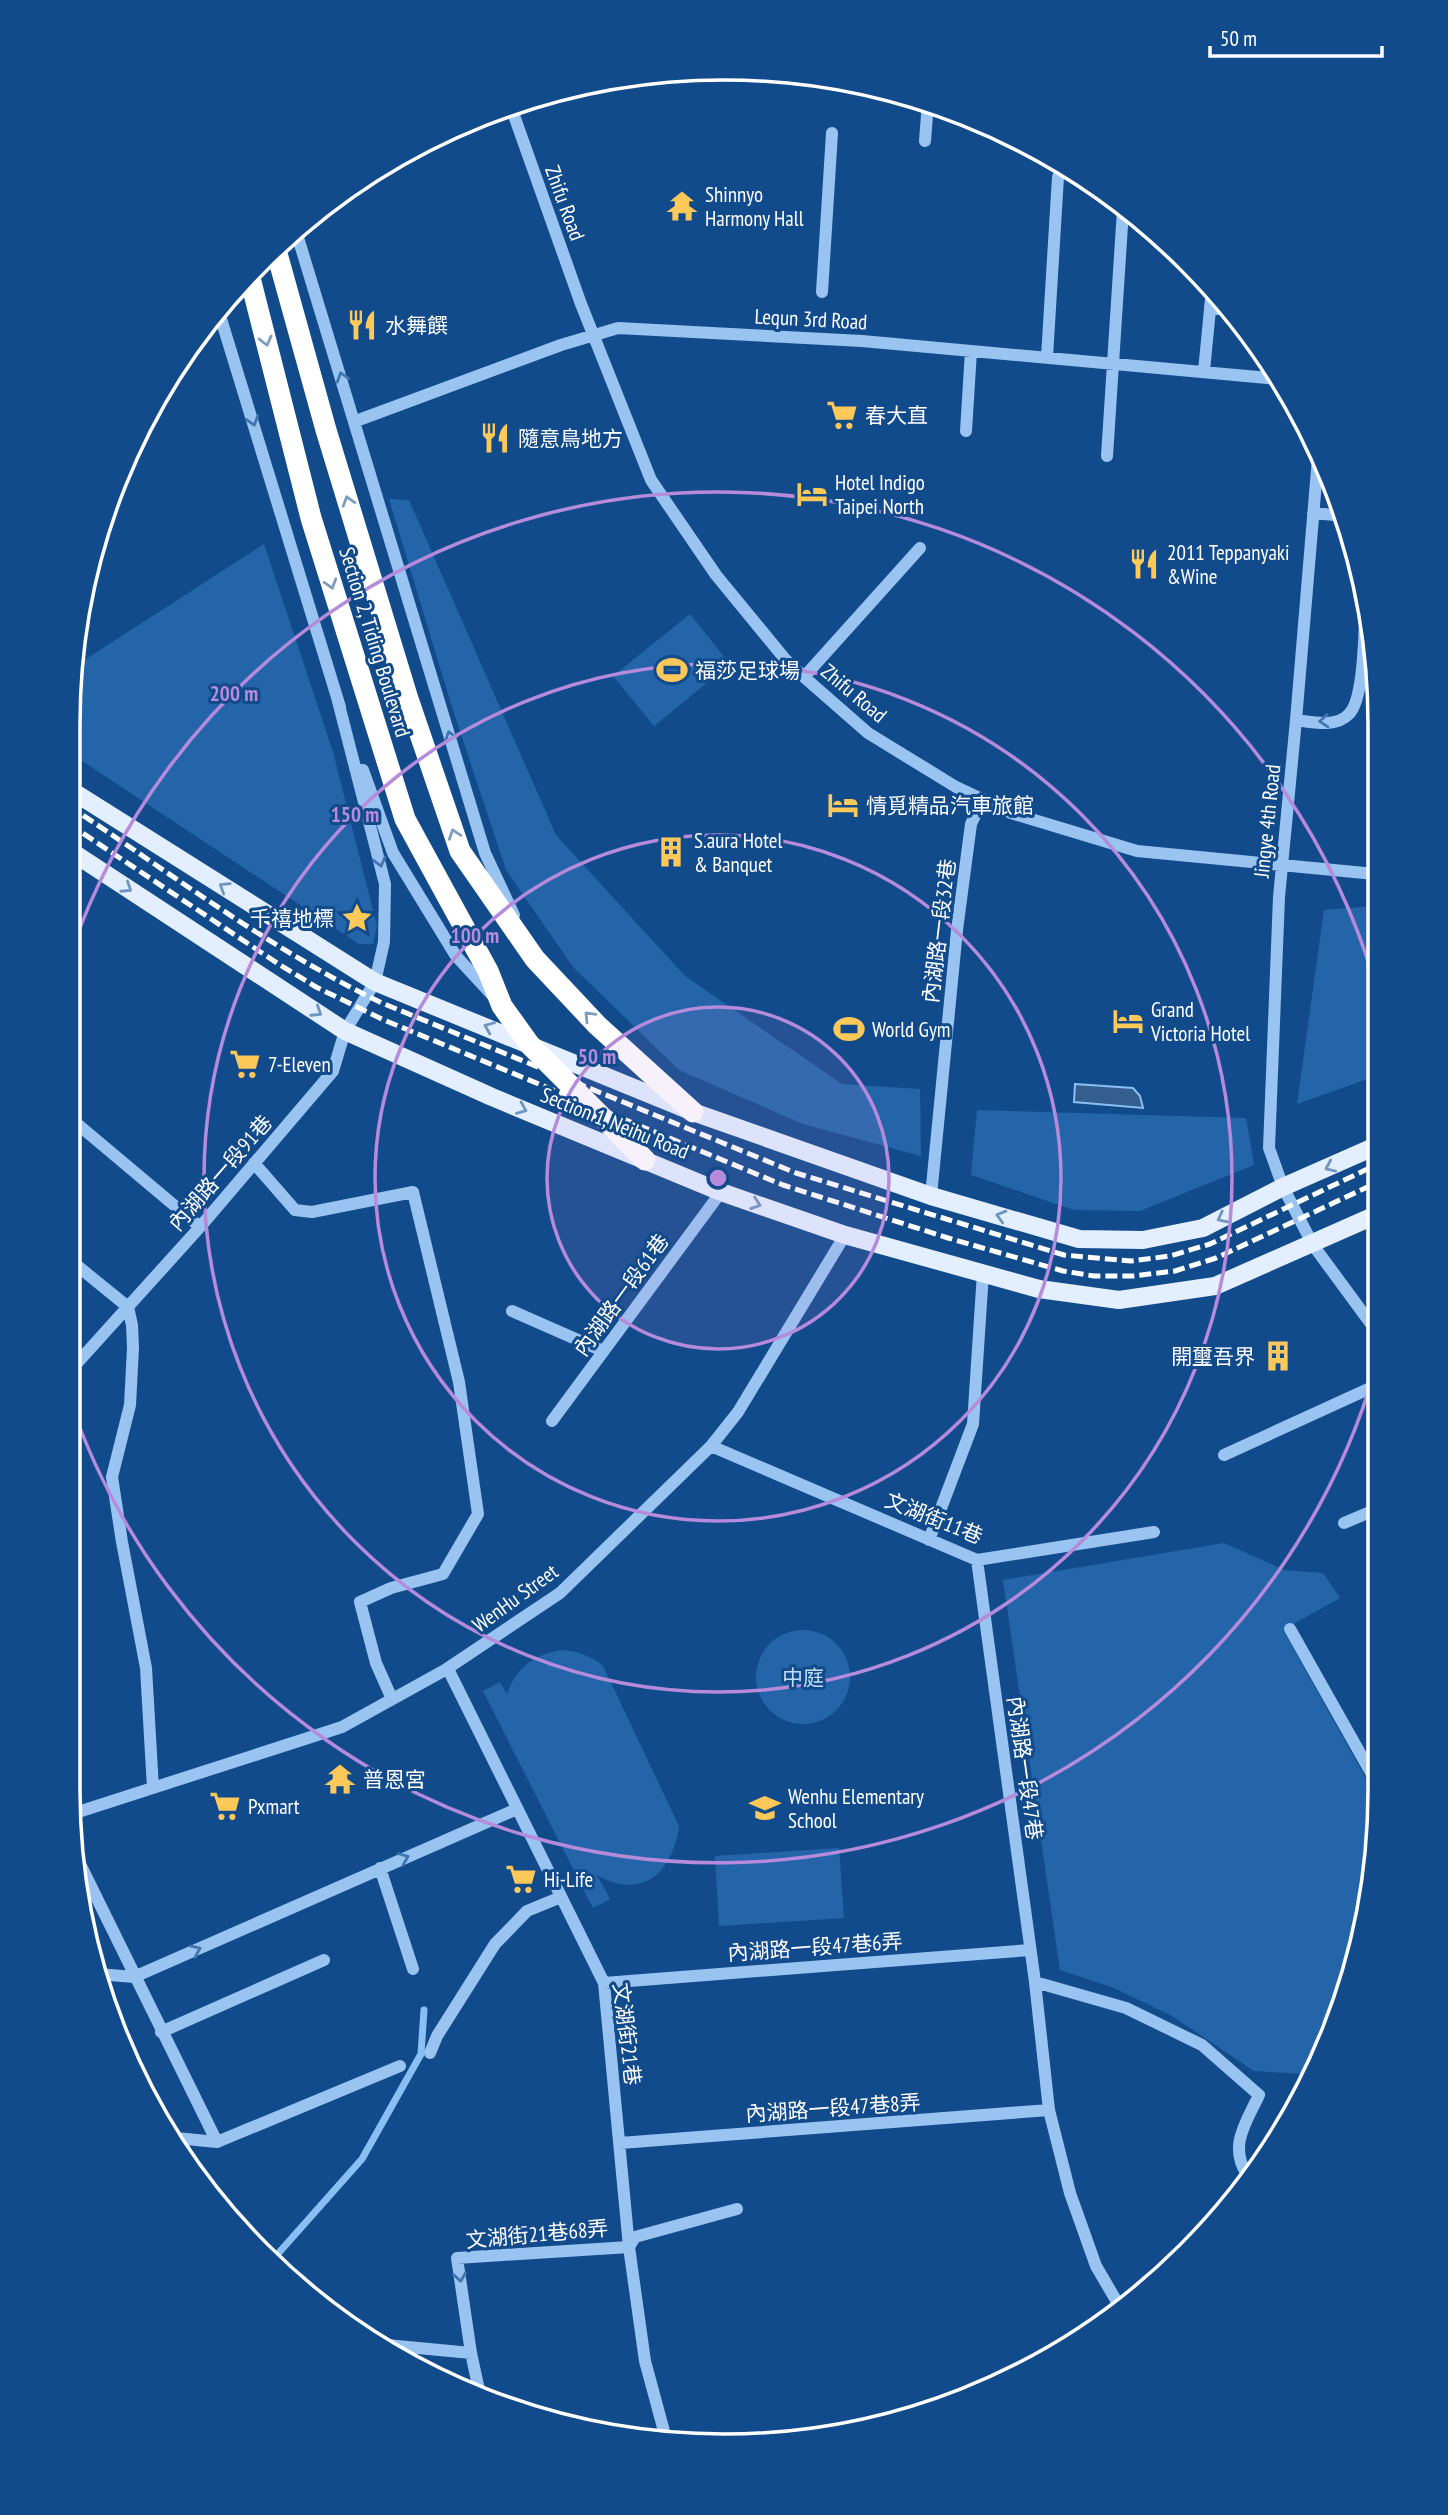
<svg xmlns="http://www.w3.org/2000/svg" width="1448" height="2515" font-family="'PT Sans Narrow','Noto Sans TC',sans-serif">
<rect width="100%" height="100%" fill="#124b8b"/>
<path fill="#2465aa" d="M 389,499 L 409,500 L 556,835 L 685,976 L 842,1084 L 920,1089 L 921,1156 L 803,1124 L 679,1070 L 573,967 L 506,870 L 452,707 Z
M 264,544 L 333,752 L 377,926 L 373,944 L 359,944 L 70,753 L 70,682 L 72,668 Z
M 690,614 L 730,664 L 654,726 L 613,676 Z
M 1375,906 L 1376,1076 L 1297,1104 L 1324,910 Z
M 977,1110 L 1246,1118 L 1254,1165 L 1140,1211 L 1074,1210 L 971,1175 Z
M 1224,1543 L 1284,1570 L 1323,1573 L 1340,1598 L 1283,1630 L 1378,1800 L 1378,1833 L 1366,1897 L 1363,1899 L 1364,1906 L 1345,2001 L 1336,2021 L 1322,2022 L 1304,2074 L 1254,2071 L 1172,2016 L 1114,1988 L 1060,1970 L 1003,1580 Z
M756 1677a47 47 0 1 1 94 0a47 47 0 1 1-94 0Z
M 562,1650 C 579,1652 590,1655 603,1666 L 679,1826 C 673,1872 642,1901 597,1875 L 610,1899 L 593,1908 L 483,1691 L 500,1682 L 507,1694 C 516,1668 534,1654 562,1650 Z
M 839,1848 L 844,1918 L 719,1926 L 715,1856 Z"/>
<path fill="#335e8d" stroke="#8abff4" stroke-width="2" d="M 1075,1084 L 1133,1088 L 1140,1096 L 1143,1108 L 1074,1102 Z"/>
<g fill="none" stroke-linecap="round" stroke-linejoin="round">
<path stroke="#8abff4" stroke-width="7" d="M 275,2257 L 362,2159 L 421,2054 L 424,2010"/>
<path stroke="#99c4f1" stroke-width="12" d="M 511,107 L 581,304 L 651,480 L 716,575 L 785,659 L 804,677 L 868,733 L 956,787 L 1011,813 L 1137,851 L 1375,874
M 925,141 L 928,102
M 296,231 L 485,853 L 514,915
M 822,292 L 832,133
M 1210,307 L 1228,310
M 218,309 L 340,707
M 1047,357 L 1058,177
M 1204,371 L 1212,289
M 356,421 L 561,345 L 618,328 L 862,341 L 1279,379
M 966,431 L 971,351
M 1107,456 L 1123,210
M 1318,458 L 1296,720 L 1279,897 L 1269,1148 L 1283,1187 L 1313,1245 L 1377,1332
M 1313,513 L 1346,516
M 804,677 L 920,548
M 1296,720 C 1312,722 1336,728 1349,714 C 1365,698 1364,627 1366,602
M 363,770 L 393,853 L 456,956 L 492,995
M 69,1117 L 200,1227
M 254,1163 L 295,1210 L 312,1212 L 413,1192 L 459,1382 L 478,1514 L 443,1574 L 391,1588 L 360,1602 L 376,1663 L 392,1699
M 931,1196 L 957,930 L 971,824 L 983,799
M 69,1259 L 128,1307 L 132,1325 L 133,1348 L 130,1405 L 112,1477 L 122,1542 L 146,1668 L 153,1788
M 512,1311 L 603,1351
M 69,1372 L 200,1227 L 333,1071 L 345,1031 L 375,982 L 384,942 L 385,884 L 338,701
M 552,1421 L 721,1192
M 711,1446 L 977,1560 L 1154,1532
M 1224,1455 L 1377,1385
M 1344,1523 L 1377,1509
M 929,1540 L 973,1424 L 983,1273
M 977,1560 L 1035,1982 L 1049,2110 L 1070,2193 L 1096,2266 L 1120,2307
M 1290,1629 L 1378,1785
M 448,1669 L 604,1983 L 629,2247 L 645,2361 L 665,2435
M 72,1814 L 342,1727 L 445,1670 L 560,1593 L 711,1446 L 738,1412 L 845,1235
M 81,1866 L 217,2142
M 380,1868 L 413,1969
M 98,1974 L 134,1977 L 517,1809
M 1035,1982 L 1126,2008 L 1202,2045 L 1259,2095 C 1247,2121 1228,2146 1247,2174
M 604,1983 L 1030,1950
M 161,2032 L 324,1960
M 430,2053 L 437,2036 L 495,1944 L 527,1911 L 561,1897
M 176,2138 L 217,2142 L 400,2066
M 620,2143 L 1049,2110
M 376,2344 L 471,2353
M 479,2390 L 471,2353 L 457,2258 L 629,2247 L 635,2237 L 737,2209"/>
<path stroke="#e3efff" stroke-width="18" d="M 69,789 L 375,982 L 693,1112 L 931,1196 L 1079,1239 L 1143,1240 L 1203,1228 L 1283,1187 L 1376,1146
M 69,850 L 345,1031 L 492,1097 L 721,1192 L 845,1235 L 1039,1289 L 1119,1300 L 1215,1286 L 1376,1215"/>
<path stroke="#fff" stroke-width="21" d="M 276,250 L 326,430 L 408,699 L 460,851 L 535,959 L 597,1025 L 693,1112
M 249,274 L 311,518 L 405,819 L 488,971 L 502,1006 L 530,1045 L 645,1160"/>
<path stroke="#fff" stroke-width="5" stroke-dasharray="12 5" stroke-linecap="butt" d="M 69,806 C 172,874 271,950 382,1003 L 796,1173 L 1064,1255 L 1131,1261 L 1170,1256 L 1210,1244 L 1376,1165
M 69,824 L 277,963 L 316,987 L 384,1020 L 783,1185 L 948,1238 L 1063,1271 L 1094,1276 L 1133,1276 L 1175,1271 L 1216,1258 L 1376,1183"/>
</g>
<defs><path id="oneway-chevron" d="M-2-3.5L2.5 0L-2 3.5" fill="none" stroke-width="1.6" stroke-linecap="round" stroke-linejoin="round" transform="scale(1.75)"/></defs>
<g stroke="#7d9cbf">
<use href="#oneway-chevron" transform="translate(266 341) rotate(76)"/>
<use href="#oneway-chevron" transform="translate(348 501) rotate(-107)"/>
<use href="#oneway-chevron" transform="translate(331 584) rotate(73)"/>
<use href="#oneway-chevron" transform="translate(454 834) rotate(-109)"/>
<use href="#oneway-chevron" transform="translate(589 1016) rotate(-134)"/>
</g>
<g stroke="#4175af">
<use href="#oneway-chevron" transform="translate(342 377) rotate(-107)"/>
<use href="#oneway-chevron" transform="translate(253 421) rotate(73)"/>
<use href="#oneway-chevron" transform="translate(1324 721) rotate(176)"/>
<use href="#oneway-chevron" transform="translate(450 736) rotate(-107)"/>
<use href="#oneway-chevron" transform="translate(380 862) rotate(75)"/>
<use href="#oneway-chevron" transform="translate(404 1858) rotate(-23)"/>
<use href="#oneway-chevron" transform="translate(196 1950) rotate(-24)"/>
<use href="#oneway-chevron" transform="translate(460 2277) rotate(82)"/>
</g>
<g stroke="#7095bf">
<use href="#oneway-chevron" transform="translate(224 887) rotate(-148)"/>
<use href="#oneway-chevron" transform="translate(127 888) rotate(33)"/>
<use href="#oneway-chevron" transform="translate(317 1012) rotate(33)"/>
<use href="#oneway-chevron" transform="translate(489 1027) rotate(-157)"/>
<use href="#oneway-chevron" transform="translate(522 1109) rotate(22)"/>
<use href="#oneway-chevron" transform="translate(1330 1167) rotate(156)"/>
<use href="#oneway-chevron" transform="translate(756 1204) rotate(19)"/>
<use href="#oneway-chevron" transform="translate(1001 1216) rotate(-164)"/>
<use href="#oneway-chevron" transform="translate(1222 1218) rotate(153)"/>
</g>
<circle cx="718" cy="1178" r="171" fill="#b68bdc" fill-opacity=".12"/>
<g fill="none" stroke="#b68bdc" stroke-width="3.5">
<circle cx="718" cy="1178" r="171"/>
<circle cx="718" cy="1178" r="343"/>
<circle cx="718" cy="1178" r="514"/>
<path d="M1376 1367A685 685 0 0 1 70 1401M70 955A685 685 0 0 1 1375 983"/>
</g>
<defs>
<g id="temple-bare" transform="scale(2.415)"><path d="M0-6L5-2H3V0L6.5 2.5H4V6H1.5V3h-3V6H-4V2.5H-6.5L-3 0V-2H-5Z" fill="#ffc959" stroke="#124b8b" stroke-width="2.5" paint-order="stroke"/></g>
<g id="restaurant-bare" transform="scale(2.415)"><path d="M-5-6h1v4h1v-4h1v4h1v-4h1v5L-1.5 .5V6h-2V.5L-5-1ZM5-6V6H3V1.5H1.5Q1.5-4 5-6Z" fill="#ffc959" stroke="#124b8b" stroke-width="2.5" paint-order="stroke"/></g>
<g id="supermarket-bare" transform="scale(2.415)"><path d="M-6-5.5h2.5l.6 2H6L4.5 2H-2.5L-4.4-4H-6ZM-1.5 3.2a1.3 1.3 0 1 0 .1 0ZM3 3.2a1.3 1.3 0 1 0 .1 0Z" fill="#ffc959" stroke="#124b8b" stroke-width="2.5" paint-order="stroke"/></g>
<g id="hotel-bare" transform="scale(2.415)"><path d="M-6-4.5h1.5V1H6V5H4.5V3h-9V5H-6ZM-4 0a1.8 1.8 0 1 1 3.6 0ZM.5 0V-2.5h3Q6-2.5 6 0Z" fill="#ffc959" stroke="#124b8b" stroke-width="2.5" paint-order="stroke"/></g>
<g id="stadium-bare" transform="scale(2.415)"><path d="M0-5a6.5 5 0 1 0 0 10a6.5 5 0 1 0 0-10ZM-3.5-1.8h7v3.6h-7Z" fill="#ffc959" stroke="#124b8b" stroke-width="2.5" paint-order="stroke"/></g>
<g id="building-bare" transform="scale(2.415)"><path d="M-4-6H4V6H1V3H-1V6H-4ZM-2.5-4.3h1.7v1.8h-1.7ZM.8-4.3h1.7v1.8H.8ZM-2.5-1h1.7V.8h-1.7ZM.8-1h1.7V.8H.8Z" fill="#ffc959" stroke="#124b8b" stroke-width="2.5" paint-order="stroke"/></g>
<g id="sight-bare" transform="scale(2.415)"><path d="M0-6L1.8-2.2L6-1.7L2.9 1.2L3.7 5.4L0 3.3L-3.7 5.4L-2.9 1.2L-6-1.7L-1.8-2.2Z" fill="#ffc959" stroke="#124b8b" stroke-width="2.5" paint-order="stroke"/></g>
<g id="school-bare" transform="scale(2.415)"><path d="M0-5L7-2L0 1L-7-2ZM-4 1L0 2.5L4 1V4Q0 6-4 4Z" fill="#ffc959" stroke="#124b8b" stroke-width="2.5" paint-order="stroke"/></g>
</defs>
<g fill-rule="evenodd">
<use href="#temple-bare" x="682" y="206"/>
<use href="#restaurant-bare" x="362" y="325"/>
<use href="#supermarket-bare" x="842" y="415"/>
<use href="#restaurant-bare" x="495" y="438"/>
<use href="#hotel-bare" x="812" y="494"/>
<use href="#restaurant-bare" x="1144" y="564"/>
<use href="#stadium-bare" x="672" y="670"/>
<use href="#hotel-bare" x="843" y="805"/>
<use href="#building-bare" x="671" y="852"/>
<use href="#sight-bare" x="357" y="918"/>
<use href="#hotel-bare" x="1128" y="1021"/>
<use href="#stadium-bare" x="849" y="1029"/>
<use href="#supermarket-bare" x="245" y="1064"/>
<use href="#building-bare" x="1278" y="1356"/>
<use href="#temple-bare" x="340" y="1779"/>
<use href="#supermarket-bare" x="225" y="1806"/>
<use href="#school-bare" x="765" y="1808"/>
<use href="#supermarket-bare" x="521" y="1879"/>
</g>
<g text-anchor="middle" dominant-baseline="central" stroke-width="6" stroke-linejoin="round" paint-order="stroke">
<g font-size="21" fill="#fff" stroke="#124b8b" text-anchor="start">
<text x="705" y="194">Shinnyo<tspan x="705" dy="24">Harmony Hall</tspan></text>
<text x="385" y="325">水舞饌</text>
<text x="865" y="415">春大直</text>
<text x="518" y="438">隨意鳥地方</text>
<text x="835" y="482">Hotel Indigo<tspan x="835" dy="24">Taipei North</tspan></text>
<text x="1167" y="552">2011 Teppanyaki<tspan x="1167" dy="24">&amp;Wine</tspan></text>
<text x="695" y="670">福莎足球場</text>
<text x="866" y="805">情覓精品汽車旅館</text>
<text x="694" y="840">S.aura Hotel<tspan x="694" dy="24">&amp; Banquet</tspan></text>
<text x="334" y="918" text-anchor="end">千禧地標</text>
<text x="1151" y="1009">Grand<tspan x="1151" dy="24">Victoria Hotel</tspan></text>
<text x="872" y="1029">World Gym</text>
<text x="268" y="1064">7-Eleven</text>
<text x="1255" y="1356" text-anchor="end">開璽吾界</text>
<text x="363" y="1779">普恩宮</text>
<text x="788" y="1796">Wenhu Elementary<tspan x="788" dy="24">School</tspan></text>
<text x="248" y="1806">Pxmart</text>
<text x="544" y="1879">Hi-Life</text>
</g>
<g font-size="21" fill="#fff" stroke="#124b8b">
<text transform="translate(565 203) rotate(70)">Zhifu Road</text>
<text transform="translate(811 319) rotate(3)">Lequn 3rd Road</text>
<text transform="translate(375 642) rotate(73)">Section 2, Tiding Boulevard</text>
<text transform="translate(854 693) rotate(40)">Zhifu Road</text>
<text transform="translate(1267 821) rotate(-84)">Jingye 4th Road</text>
<text transform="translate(939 931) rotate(-83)">內湖路一段32巷</text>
<text transform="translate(615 1123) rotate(22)">Section 1, Neihu Road</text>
<text transform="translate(220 1173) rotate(-49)">內湖路一段91巷</text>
<text transform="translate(621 1295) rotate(-54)">內湖路一段61巷</text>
<text transform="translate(934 1518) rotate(22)">文湖街11巷</text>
<text transform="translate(515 1598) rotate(-36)">WenHu Street</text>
<text transform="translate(1025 1768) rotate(82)">內湖路一段47巷</text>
<text transform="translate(815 1947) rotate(-4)">內湖路一段47巷6弄</text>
<text transform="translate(627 2034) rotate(83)">文湖街21巷</text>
<text transform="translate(833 2108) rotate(-4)">內湖路一段47巷8弄</text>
<text transform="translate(537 2234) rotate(-5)">文湖街21巷68弄</text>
</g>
<g font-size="21" fill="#c0ddfc" stroke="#124b8b">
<text x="803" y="1677">中庭</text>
</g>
</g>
<path d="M0 0H1448V2515H0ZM724 80H724A644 644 0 0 1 1368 724V1790A644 644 0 0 1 724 2434H724A644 644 0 0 1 80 1790V724A644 644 0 0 1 724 80Z" fill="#124b8b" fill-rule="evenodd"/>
<path fill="none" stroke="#fff" stroke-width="3.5" d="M724 80H724A644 644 0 0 1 1368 724V1790A644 644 0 0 1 724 2434H724A644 644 0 0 1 80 1790V724A644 644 0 0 1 724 80Z"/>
<circle cx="718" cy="1178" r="10" fill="#b68bdc" stroke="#124b8b" stroke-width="3.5"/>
<g font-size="21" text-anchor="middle" font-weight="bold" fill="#b68bdc" stroke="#124b8b" stroke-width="6" stroke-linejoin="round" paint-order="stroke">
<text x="234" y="701">200 m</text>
<text x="355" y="822">150 m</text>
<text x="475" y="943">100 m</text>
<text x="597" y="1064">50 m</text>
</g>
<path d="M1210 46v10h172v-10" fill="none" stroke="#ffffff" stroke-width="3.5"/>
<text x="1220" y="46" font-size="21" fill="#ffffff" stroke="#124b8b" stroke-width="5" paint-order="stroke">50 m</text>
</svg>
